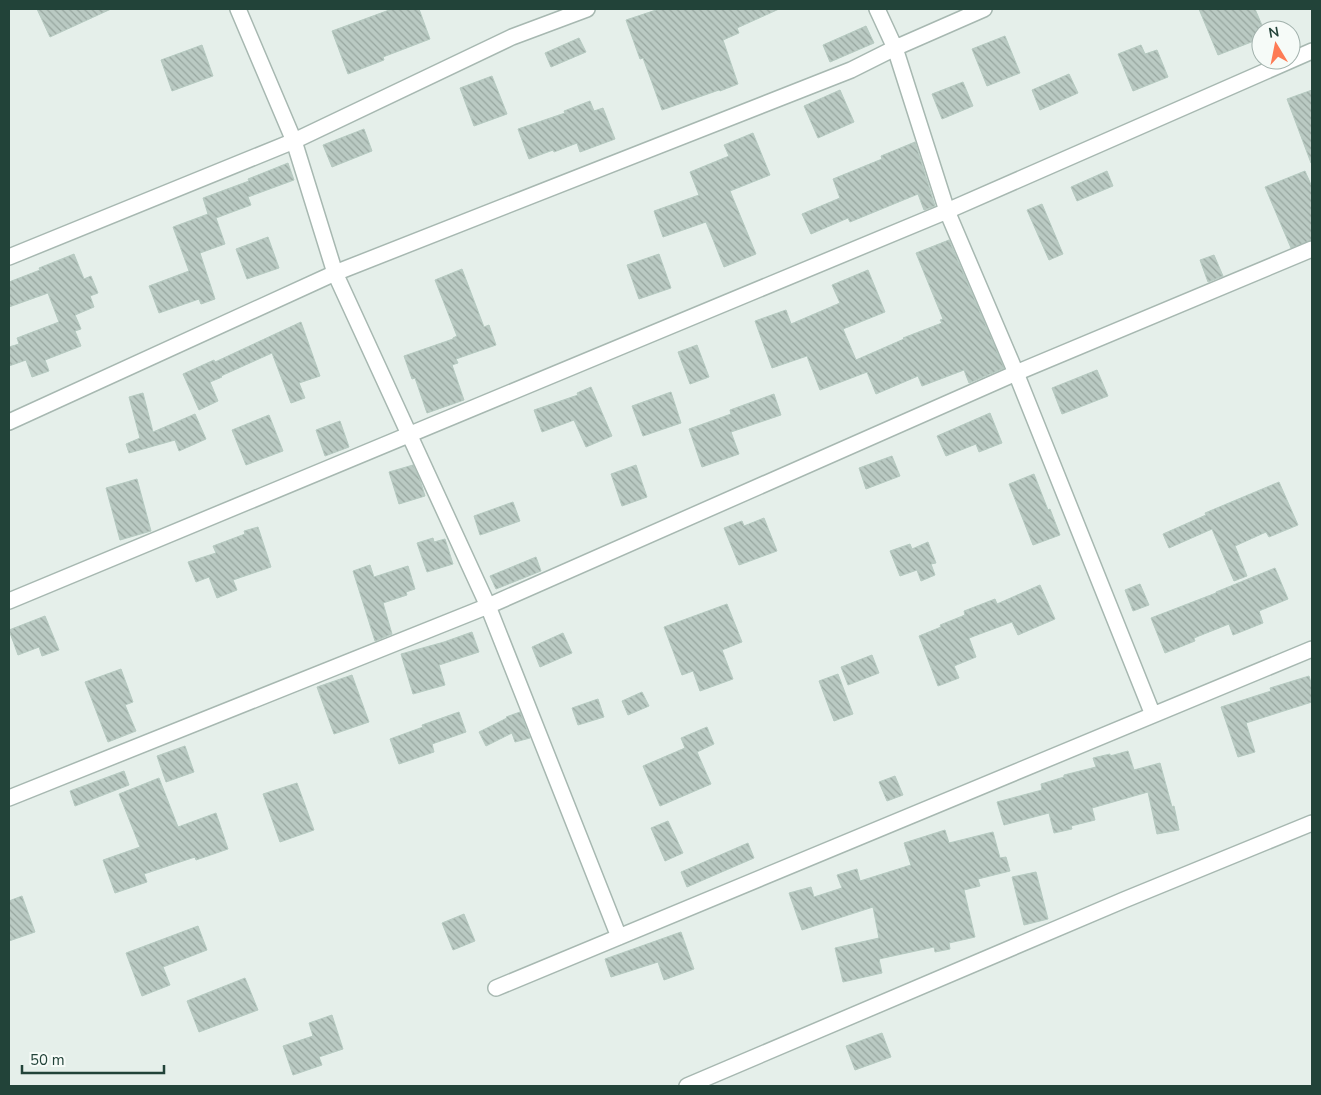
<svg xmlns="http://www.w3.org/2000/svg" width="1321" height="1095" font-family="'Nunito Sans',sans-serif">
<defs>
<pattern id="building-back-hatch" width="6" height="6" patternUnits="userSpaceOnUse" patternTransform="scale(1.25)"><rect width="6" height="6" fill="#bacac3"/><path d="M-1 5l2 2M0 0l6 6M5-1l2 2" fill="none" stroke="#97a69f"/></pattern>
</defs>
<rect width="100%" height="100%" fill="#e5efea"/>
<path fill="url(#building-back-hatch)" stroke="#b6cac1" d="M 37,9 L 111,9 L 50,37 Z
M 392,9 L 419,9 L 430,39 L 383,57 L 384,60 L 348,74 L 332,31 Z
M 659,9 L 779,9 L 737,28 L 739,33 L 723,40 L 738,84 L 720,91 L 719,90 L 662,110 L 643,58 L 640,59 L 626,20 Z
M 1199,9 L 1255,9 L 1264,30 L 1261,30 L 1261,33 L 1252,37 L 1254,41 L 1218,55 Z
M 866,26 L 874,43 L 830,62 L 823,45 Z
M 1005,36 L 1020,73 L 987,86 L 972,49 Z
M 579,38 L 586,52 L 551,67 L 545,53 Z
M 202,45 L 213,76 L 172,91 L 161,60 Z
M 1141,45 L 1145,54 L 1157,50 L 1168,77 L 1133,91 L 1118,54 Z
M 1069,74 L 1078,93 L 1040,110 L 1032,90 Z
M 492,76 L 507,114 L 474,126 L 460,88 Z
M 963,82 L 973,106 L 942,119 L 932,94 Z
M 840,90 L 854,122 L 818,138 L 804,106 Z
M 1312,90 L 1312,163 L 1311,163 L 1287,99 Z
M 590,101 L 594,111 L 603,108 L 615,139 L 580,152 L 577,143 L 554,152 L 553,150 L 529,159 L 518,129 L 565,113 L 564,111 Z
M 364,129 L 372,151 L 332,167 L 323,145 Z
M 753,133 L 770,175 L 730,191 L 756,254 L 724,267 L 706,222 L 663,237 L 654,211 L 699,195 L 690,172 L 729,156 L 724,145 Z
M 915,142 L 935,206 L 924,210 L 918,194 L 850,222 L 848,218 L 811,234 L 802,214 L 840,198 L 833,179 L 882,159 L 881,156 Z
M 288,163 L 294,180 L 248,197 L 251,205 L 216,218 L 225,244 L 200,253 L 215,299 L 201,304 L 199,299 L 159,313 L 149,286 L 189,271 L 173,227 L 208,214 L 203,198 L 249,181 L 248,179 Z
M 1107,171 L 1113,186 L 1077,201 L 1071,187 Z
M 1305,171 L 1312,187 L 1312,240 L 1291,248 L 1265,187 Z
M 1042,204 L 1063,254 L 1049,260 L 1027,210 Z
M 268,237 L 279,268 L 247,279 L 236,249 Z
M 949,240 L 1004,368 L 969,383 L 964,370 L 922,386 L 918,376 L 876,394 L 867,372 L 820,390 L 807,356 L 772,368 L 755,321 L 786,310 L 791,324 L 840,303 L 832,285 L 868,270 L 885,312 L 843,329 L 856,360 L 904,339 L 903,338 L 942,323 L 940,320 L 943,319 L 916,253 Z
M 74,254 L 84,279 L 91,276 L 98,293 L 90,296 L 94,307 L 75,315 L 81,329 L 75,331 L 81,346 L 45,360 L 49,371 L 32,377 L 26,360 L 9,366 L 9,347 L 19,344 L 17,338 L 59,322 L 48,293 L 9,307 L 9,282 L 40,270 L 39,268 Z
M 659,254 L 671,288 L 639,299 L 627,265 Z
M 1214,255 L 1223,276 L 1208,282 L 1200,260 Z
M 462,269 L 484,327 L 489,325 L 496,345 L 456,359 L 458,363 L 452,365 L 464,400 L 427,413 L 415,378 L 412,379 L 404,356 L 453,339 L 453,338 L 457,336 L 435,280 Z
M 301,322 L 320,376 L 299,383 L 305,398 L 291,403 L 272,353 L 221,376 L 222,377 L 210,382 L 218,401 L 199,410 L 183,374 L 214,360 L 215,362 Z
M 697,345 L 709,377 L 690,384 L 678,352 Z
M 1097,370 L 1108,396 L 1062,414 L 1052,388 Z
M 591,387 L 612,436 L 586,447 L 574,420 L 542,432 L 534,410 L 578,395 L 577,393 Z
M 671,392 L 681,423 L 643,436 L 632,406 Z
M 143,393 L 153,432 L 195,414 L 206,439 L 179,451 L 175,440 L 129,453 L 126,444 L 140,438 L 129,397 Z
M 774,394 L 781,415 L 731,432 L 739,454 L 702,467 L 689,429 L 731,414 L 730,410 Z
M 990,413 L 1002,443 L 979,452 L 976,444 L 946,456 L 937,436 Z
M 269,415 L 283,451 L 246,465 L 232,430 Z
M 340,421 L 349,447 L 325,456 L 316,430 Z
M 892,456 L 900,476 L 866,489 L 859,468 Z
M 413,465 L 420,480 L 425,496 L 399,504 L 389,472 Z
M 636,465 L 647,497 L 622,506 L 611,474 Z
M 1034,474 L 1048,510 L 1050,509 L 1060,535 L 1033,545 L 1009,484 Z
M 137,479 L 151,531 L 120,540 L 106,488 Z
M 1279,482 L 1298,525 L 1269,537 L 1266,532 L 1235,546 L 1247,576 L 1234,581 L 1212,529 L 1169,548 L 1163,534 L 1206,515 L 1205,513 Z
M 513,502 L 520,521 L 480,535 L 474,516 Z
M 764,518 L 777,551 L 739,565 L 724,528 L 742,521 L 744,526 Z
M 258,527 L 271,567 L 233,580 L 237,590 L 217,598 L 209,577 L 196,582 L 188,562 L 216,553 L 213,546 L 245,534 L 244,531 Z
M 433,538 L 434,542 L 445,539 L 453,564 L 427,572 L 417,543 Z
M 928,542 L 936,563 L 931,564 L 935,575 L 921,581 L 917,570 L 900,576 L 890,551 L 910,544 L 912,549 Z
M 536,557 L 541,571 L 496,589 L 490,576 Z
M 370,565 L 374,577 L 408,566 L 415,589 L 406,592 L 407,595 L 383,603 L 392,634 L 375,641 L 353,571 Z
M 1275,568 L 1288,599 L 1259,611 L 1263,623 L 1233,635 L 1229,624 L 1194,638 L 1195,641 L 1165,653 L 1151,618 L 1216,593 L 1216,592 Z
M 1140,584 L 1149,605 L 1133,611 L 1125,590 Z
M 1040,585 L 1055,619 L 1018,635 L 1012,622 L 969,638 L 976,657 L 954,666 L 959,678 L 938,686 L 919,636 L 941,627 L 940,625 L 965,615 L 964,611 L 995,599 L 997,604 Z
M 727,604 L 742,642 L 722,650 L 733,679 L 700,691 L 693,671 L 682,675 L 664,627 Z
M 45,616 L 59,650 L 42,656 L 39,647 L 18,655 L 9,630 Z
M 472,632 L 479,652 L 439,665 L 445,685 L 413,694 L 401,654 L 444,642 Z
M 563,633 L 572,653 L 540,667 L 532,647 Z
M 872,655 L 879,673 L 848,685 L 841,667 Z
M 121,669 L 133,702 L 125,705 L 136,731 L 108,742 L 85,682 Z
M 838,674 L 853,714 L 834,721 L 819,681 Z
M 352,675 L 369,722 L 334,734 L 317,687 Z
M 1309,676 L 1312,686 L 1312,702 L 1246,723 L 1255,752 L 1238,757 L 1221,707 L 1271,691 L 1270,688 Z
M 642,692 L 649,706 L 628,715 L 622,701 Z
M 598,699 L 604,717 L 578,725 L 572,708 Z
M 459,712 L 466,732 L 432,744 L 434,752 L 399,764 L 390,739 L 423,727 L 422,725 Z
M 520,712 L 530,738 L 515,742 L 512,733 L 486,746 L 479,732 L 507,718 L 506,717 Z
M 707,727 L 714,744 L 697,752 L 711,784 L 660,806 L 643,766 L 685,748 L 681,738 Z
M 185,746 L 194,772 L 166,782 L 157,756 Z
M 1128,751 L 1134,770 L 1160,763 L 1172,807 L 1174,806 L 1179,830 L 1157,834 L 1148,792 L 1092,808 L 1095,820 L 1071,826 L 1072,829 L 1054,833 L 1049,813 L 1004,825 L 997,802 L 1042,790 L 1041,784 L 1064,777 L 1064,775 L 1096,767 L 1093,758 L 1110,754 L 1110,756 Z
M 124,771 L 129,785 L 75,806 L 70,791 Z
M 895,776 L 903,795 L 887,801 L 879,782 Z
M 159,778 L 178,827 L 216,813 L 228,849 L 196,860 L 195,857 L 144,874 L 147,882 L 115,893 L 103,860 L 140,847 L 119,794 Z
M 297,783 L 314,830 L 280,842 L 263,794 Z
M 668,821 L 683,853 L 665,861 L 651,828 Z
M 945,830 L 949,843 L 993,832 L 1000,858 L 1006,857 L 1010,871 L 978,879 L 980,886 L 964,890 L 975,937 L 949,943 L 950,949 L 935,952 L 934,947 L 879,959 L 882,973 L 843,982 L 835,948 L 879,938 L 873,907 L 802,930 L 789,893 L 811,887 L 814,897 L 842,888 L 837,875 L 857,869 L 860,881 L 911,865 L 904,843 Z
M 748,843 L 754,858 L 687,887 L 681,872 Z
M 1036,872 L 1048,919 L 1024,925 L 1012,877 Z
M 22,896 L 35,932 L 9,941 L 9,901 Z
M 464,914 L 475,941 L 453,950 L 442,923 Z
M 198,926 L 207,950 L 163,967 L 170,985 L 142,996 L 126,953 Z
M 681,932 L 694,969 L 664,980 L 658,962 L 611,977 L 605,959 Z
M 245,978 L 258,1010 L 199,1032 L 187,1001 Z
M 332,1015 L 343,1049 L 319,1057 L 322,1065 L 293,1075 L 283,1046 L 313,1036 L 309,1023 Z
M 882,1033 L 891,1057 L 855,1070 L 846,1046 Z"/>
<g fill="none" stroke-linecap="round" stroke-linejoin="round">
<g stroke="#a7b8b1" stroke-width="18">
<path id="minor" d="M 238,9 L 294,141 L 335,273 L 488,606 L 619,937
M 877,9 L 895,48 L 947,211 L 1016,373 L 1153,715
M 9,257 L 294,141 L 512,37 L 587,9
M 9,422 L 335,273 L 851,70 L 895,48 L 984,9
M 9,601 L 947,211 L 1312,51
M 9,798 L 488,606 L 1016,373 L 1312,249
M 496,988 L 1312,649
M 687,1086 L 1124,900 L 1312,823"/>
</g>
<use href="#minor" stroke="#fff" stroke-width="15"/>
</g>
<rect width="1321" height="1095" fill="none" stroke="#224339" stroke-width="20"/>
<g transform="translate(1276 45) rotate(350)"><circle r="24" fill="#f6fbf8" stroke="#a1b1ac"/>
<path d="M0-4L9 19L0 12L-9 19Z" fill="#fd7b55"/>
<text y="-8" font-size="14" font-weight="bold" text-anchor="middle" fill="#224339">N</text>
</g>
<path d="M22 1065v8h142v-8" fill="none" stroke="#224339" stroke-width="2.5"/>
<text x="30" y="1065" font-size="15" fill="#224339" stroke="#f6fbf8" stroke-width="4" paint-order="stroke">50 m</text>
</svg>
